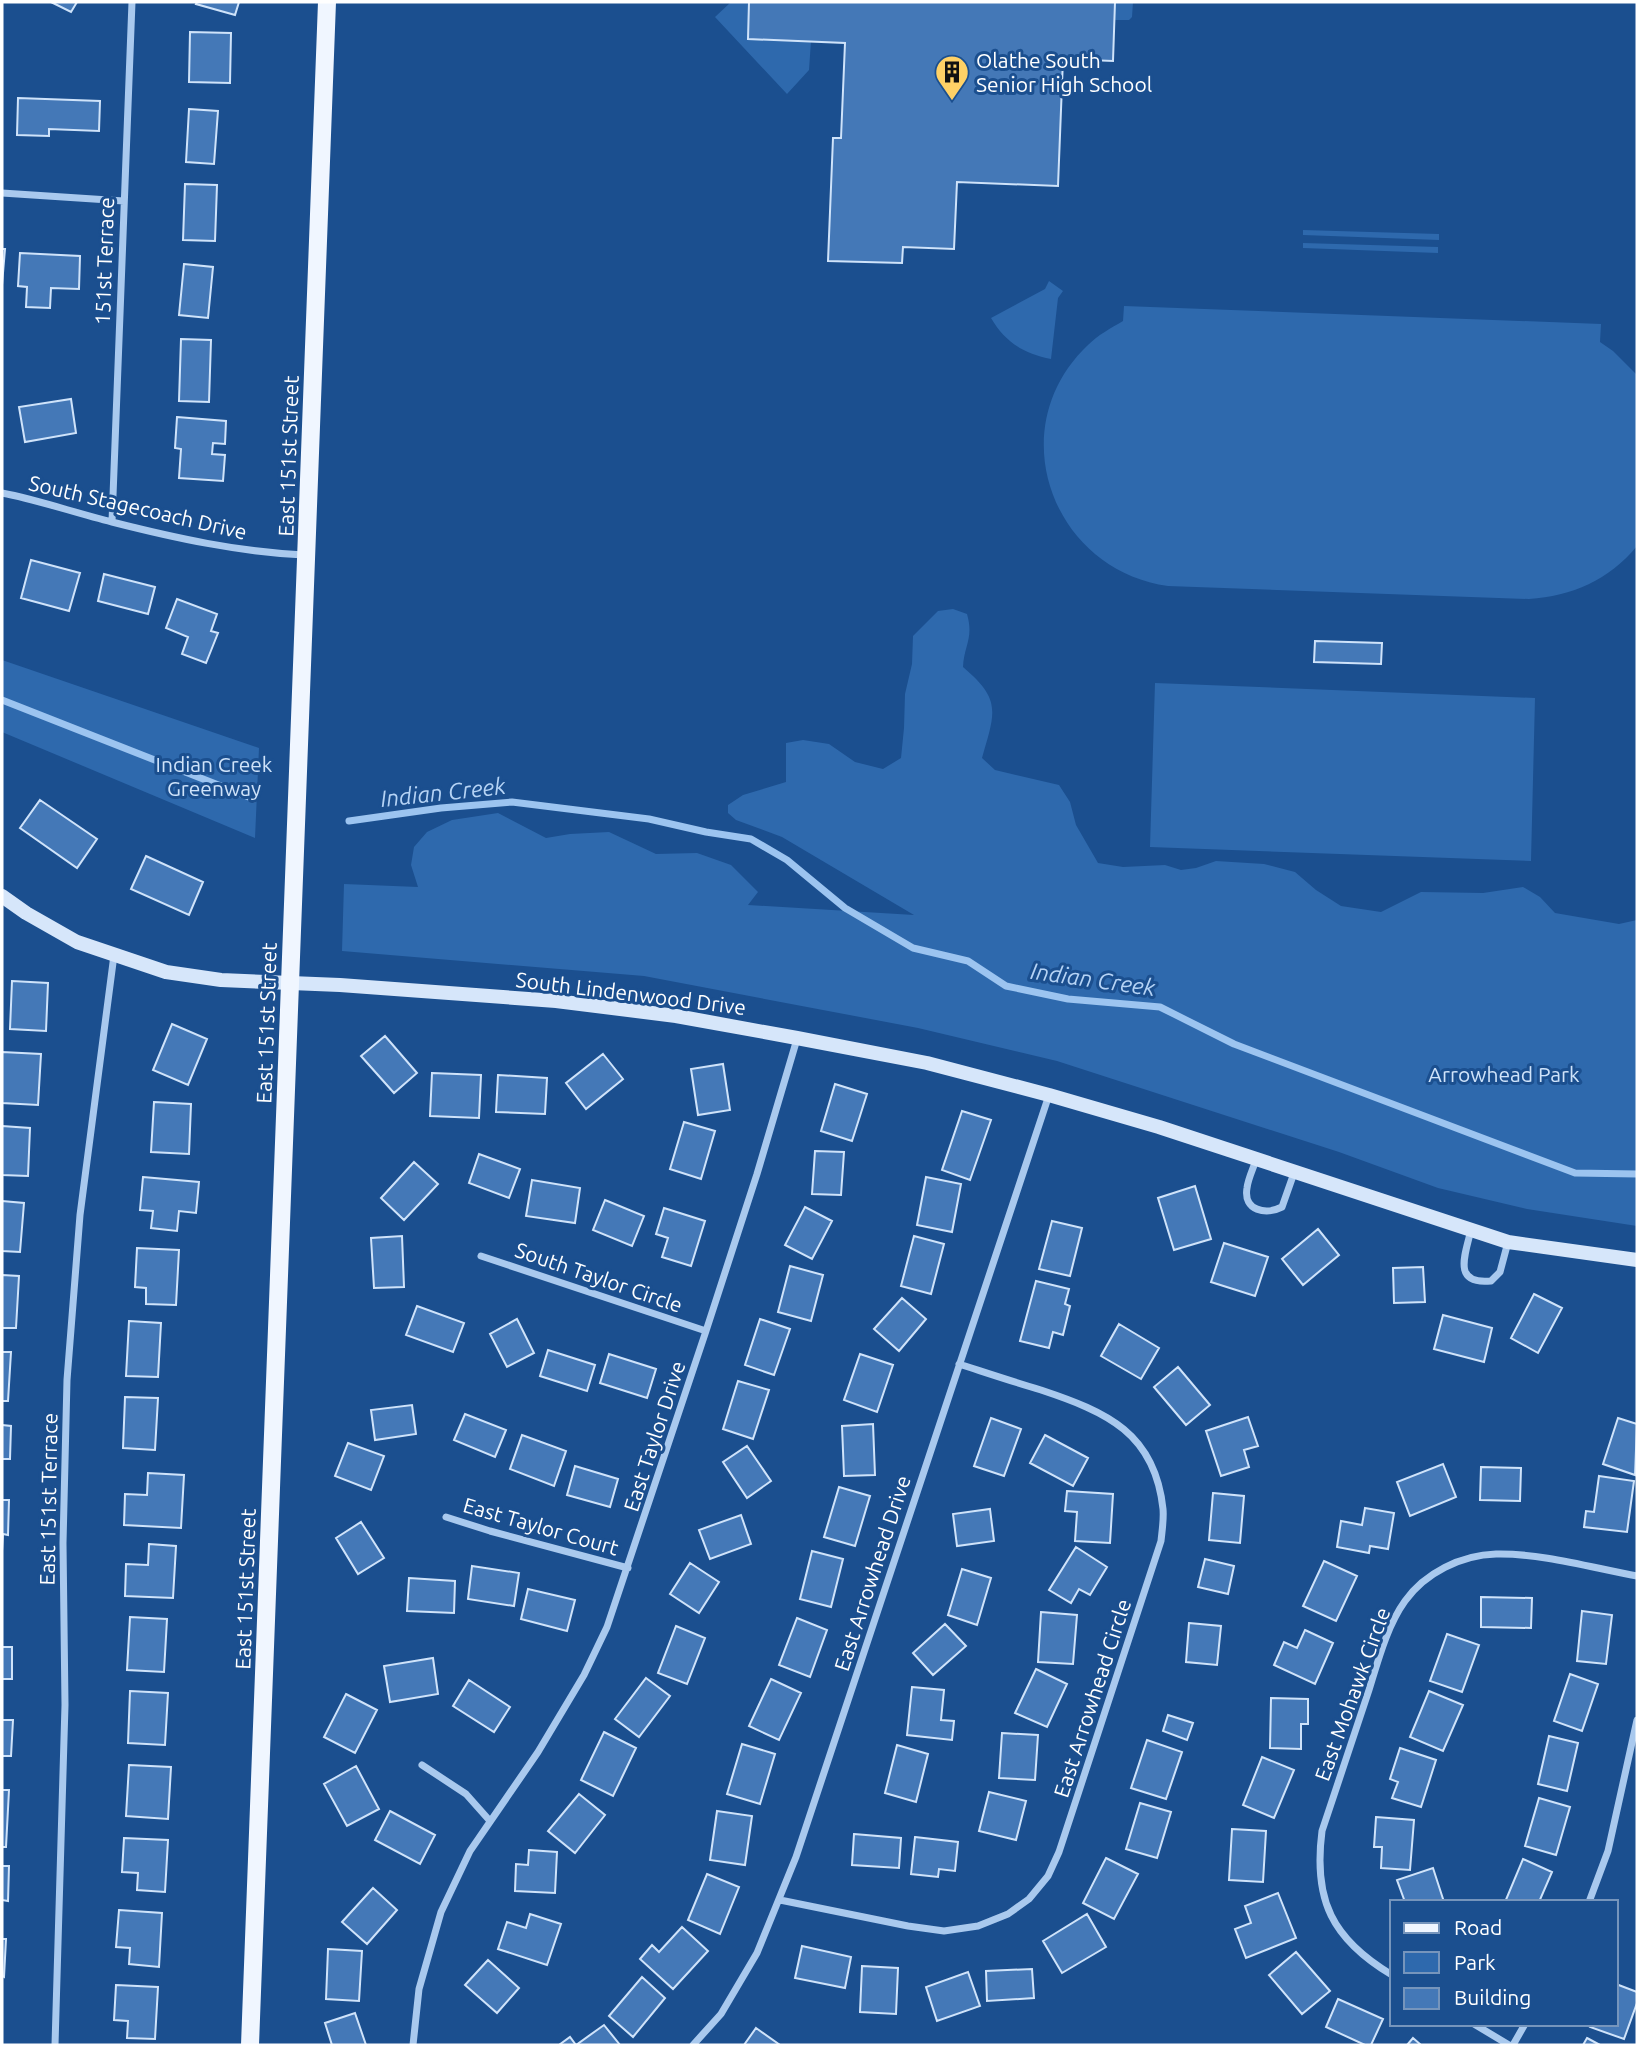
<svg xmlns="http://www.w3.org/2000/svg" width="1639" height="2047" font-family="Ubuntu,sans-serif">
<rect width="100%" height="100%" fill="#1b4f8f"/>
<path fill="#2e69ad" d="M 731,2 L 749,2 L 748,39 L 811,41 L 809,70 L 787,94 L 715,17 Z
M 1115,2 L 1133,2 L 1132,17 L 1129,20 L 1115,20 Z
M 1303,230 L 1439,234 L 1439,240 L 1303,235 Z
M 1303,243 L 1438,247 L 1438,253 L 1303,248 Z
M 1049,281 L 1063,291 L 1058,298 L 1051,359 C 1024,354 1005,342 991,318 L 1045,289 Z
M 1124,306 L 1601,324 L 1600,342 L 1613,351 L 1637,375 L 1637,546 C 1609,580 1572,596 1529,599 L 1168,586 C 1052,570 1000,428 1088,345 C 1098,335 1111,328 1123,321 Z
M 953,609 L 967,614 C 974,638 964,645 963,667 C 1002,700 995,712 982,758 L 995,770 L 1059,785 L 1070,802 L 1076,825 L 1098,863 L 1123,867 L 1165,865 L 1181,870 L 1196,868 L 1216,861 L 1264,864 L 1295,872 L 1316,890 L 1341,906 L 1381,912 L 1421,892 L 1483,893 L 1523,887 L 1540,897 L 1555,913 L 1619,924 L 1637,920 L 1637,1226 L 1527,1209 L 1438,1188 L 1339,1152 L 1057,1061 L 918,1028 L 644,976 L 342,951 L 344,884 L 418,887 L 411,865 L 414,847 L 427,832 L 452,820 L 498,813 L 546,838 L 570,834 L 609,832 L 656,854 L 697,853 L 731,865 L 758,892 L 748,905 L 914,915 L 782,837 L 736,820 L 728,813 L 728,805 L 743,795 L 786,782 L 786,743 L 803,740 L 829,744 L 855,762 L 883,769 L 901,758 L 904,728 L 905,694 L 912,664 L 913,636 L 938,611 Z
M 2,660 L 259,748 L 255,838 L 2,732 Z
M 1155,683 L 1535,698 L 1531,861 L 1150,847 Z"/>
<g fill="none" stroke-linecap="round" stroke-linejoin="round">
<path stroke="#9cc4f0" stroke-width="7" d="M 2,700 L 254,799
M 349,821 L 441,808 L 512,802 L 649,819 L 706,832 L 751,839 L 787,860 L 845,908 L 913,948 L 968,961 L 1006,986 L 1068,999 L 1160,1007 L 1234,1044 L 1575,1173 L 1637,1174"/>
</g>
<path fill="#4478b7" stroke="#cfe3fa" stroke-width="2" d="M 51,2 L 77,2 L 71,12 Z
M 197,2 L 239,2 L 235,15 L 196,4 Z
M 749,2 L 1115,2 L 1113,61 L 1063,59 L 1058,186 L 957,182 L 954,249 L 903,247 L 902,263 L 828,261 L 833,138 L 841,138 L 845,43 L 748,39 Z
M 190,32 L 231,33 L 230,83 L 189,82 Z
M 18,98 L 100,101 L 99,131 L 49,129 L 49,136 L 17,135 Z
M 189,109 L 218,111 L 214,164 L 186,162 Z
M 185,184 L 217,185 L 215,241 L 183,240 Z
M 2,249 L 5,249 L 2,285 Z
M 20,253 L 80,256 L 79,289 L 51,288 L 50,308 L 26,307 L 27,287 L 18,286 Z
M 184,264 L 213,267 L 208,318 L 179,315 Z
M 181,339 L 211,340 L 209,402 L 179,401 Z
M 71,399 L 76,433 L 25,442 L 19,407 Z
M 177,417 L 226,421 L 225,444 L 213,443 L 212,454 L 225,455 L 223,481 L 179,478 L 181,449 L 175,448 Z
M 31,560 L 80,573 L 69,611 L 21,598 Z
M 104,574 L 155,587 L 148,614 L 98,601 Z
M 177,599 L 217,614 L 211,631 L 218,633 L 206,663 L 182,654 L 188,637 L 166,628 Z
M 1315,641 L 1382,643 L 1381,664 L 1314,662 Z
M 40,800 L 97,839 L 77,868 L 20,828 Z
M 146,856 L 203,882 L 189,915 L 131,889 Z
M 12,981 L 48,983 L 46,1031 L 10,1029 Z
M 172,1024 L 207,1039 L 188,1085 L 153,1070 Z
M 385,1036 L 417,1073 L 394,1093 L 361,1056 Z
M 2,1052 L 41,1054 L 38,1105 L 2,1103 Z
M 603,1054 L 623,1079 L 586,1109 L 566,1083 Z
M 723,1064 L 730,1110 L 698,1115 L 691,1069 Z
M 432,1073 L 481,1075 L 479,1118 L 430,1116 Z
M 498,1075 L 547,1078 L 545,1114 L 496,1112 Z
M 835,1084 L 867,1094 L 852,1141 L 821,1131 Z
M 154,1102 L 191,1104 L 189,1154 L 151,1152 Z
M 962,1111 L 991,1120 L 970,1180 L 942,1170 Z
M 684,1122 L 715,1131 L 701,1179 L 670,1169 Z
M 2,1126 L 30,1128 L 28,1176 L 2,1175 Z
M 815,1151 L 844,1152 L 841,1195 L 812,1194 Z
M 479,1154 L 520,1169 L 509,1198 L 469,1183 Z
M 414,1162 L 438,1184 L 404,1220 L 381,1198 Z
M 143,1177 L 199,1182 L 196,1213 L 179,1211 L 177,1231 L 151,1228 L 153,1211 L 140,1210 Z
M 926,1177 L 961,1184 L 952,1232 L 917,1225 Z
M 532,1180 L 580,1188 L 575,1223 L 526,1216 Z
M 1195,1186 L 1211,1239 L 1174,1250 L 1158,1198 Z
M 605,1200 L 644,1216 L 632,1246 L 593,1230 Z
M 2,1201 L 24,1203 L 20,1252 L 2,1251 Z
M 805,1207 L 832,1221 L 812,1259 L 785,1245 Z
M 664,1208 L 705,1221 L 691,1266 L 662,1257 L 668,1238 L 656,1234 Z
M 1052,1221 L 1082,1228 L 1070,1276 L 1039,1269 Z
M 1318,1229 L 1339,1255 L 1303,1285 L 1282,1259 Z
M 402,1236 L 404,1287 L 374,1288 L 371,1238 Z
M 914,1236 L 944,1244 L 931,1294 L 901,1286 Z
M 1224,1243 L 1268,1257 L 1255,1296 L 1211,1282 Z
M 137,1248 L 179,1250 L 176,1305 L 146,1304 L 146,1288 L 135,1287 Z
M 790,1266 L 823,1275 L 811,1321 L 778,1312 Z
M 1423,1267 L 1425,1302 L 1394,1303 L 1393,1268 Z
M 2,1275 L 19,1276 L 16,1328 L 2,1328 Z
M 1036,1281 L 1069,1289 L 1065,1304 L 1070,1306 L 1063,1335 L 1053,1332 L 1049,1348 L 1020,1341 Z
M 1534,1294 L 1562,1308 L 1538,1353 L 1511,1338 Z
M 902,1298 L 926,1319 L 899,1351 L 874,1329 Z
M 417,1306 L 464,1323 L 453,1352 L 406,1335 Z
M 1443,1315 L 1492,1328 L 1484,1362 L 1434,1349 Z
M 517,1319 L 534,1353 L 507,1367 L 490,1334 Z
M 760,1319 L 790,1329 L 774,1375 L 745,1365 Z
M 129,1321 L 161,1323 L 158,1377 L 126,1376 Z
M 1119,1324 L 1159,1348 L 1141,1379 L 1101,1356 Z
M 548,1350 L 595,1365 L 587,1391 L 540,1376 Z
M 2,1352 L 11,1352 L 8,1401 L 2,1401 Z
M 609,1354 L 656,1369 L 647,1398 L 600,1383 Z
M 860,1354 L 893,1365 L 877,1412 L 844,1400 Z
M 1178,1367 L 1210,1405 L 1186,1425 L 1154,1387 Z
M 738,1381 L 769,1390 L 753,1439 L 723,1429 Z
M 125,1397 L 158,1398 L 155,1450 L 123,1448 Z
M 412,1405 L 416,1434 L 375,1440 L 371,1410 Z
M 465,1414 L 506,1430 L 495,1457 L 454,1440 Z
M 1248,1417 L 1258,1446 L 1244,1450 L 1249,1467 L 1221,1476 L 1206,1431 Z
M 991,1418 L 1021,1429 L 1004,1476 L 974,1466 Z
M 1618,1418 L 1637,1424 L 1635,1475 L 1603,1464 Z
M 873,1424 L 875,1475 L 844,1476 L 842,1426 Z
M 2,1425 L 11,1426 L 10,1459 L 2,1459 Z
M 522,1435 L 566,1451 L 554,1486 L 510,1469 Z
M 1045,1435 L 1088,1458 L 1073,1486 L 1030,1463 Z
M 348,1443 L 384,1456 L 371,1490 L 335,1476 Z
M 747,1446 L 771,1481 L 747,1498 L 723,1462 Z
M 1443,1464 L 1456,1497 L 1410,1516 L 1397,1482 Z
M 575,1466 L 618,1479 L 610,1507 L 567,1495 Z
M 1481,1467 L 1521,1468 L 1520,1501 L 1480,1500 Z
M 148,1473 L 184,1475 L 181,1528 L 124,1525 L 125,1494 L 147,1495 Z
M 1599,1476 L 1634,1481 L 1627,1532 L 1584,1527 L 1586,1511 L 1594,1512 Z
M 839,1487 L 870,1496 L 855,1546 L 824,1537 Z
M 1067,1491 L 1113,1494 L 1110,1543 L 1075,1541 L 1077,1512 L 1065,1511 Z
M 1213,1493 L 1244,1496 L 1240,1543 L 1209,1540 Z
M 2,1500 L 9,1500 L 8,1535 L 3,1534 L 2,1551 Z
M 1365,1508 L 1394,1513 L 1388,1549 L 1370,1546 L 1369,1553 L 1337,1547 L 1341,1521 L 1362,1525 Z
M 990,1509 L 994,1541 L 957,1546 L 953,1514 Z
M 741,1515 L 751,1544 L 710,1559 L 699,1530 Z
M 361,1522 L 384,1558 L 358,1574 L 336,1538 Z
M 149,1544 L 176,1546 L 173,1598 L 125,1596 L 126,1564 L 148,1565 Z
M 1076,1547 L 1107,1567 L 1090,1595 L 1079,1589 L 1071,1603 L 1049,1590 Z
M 812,1551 L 843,1559 L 831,1607 L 800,1599 Z
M 1205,1559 L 1234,1566 L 1228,1594 L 1198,1587 Z
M 1324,1561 L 1357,1576 L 1336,1621 L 1303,1606 Z
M 690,1563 L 719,1582 L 699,1613 L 670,1594 Z
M 472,1566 L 519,1573 L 514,1606 L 468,1599 Z
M 962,1569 L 991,1578 L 977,1625 L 948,1615 Z
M 409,1578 L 455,1581 L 454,1613 L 407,1611 Z
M 528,1589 L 575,1600 L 567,1631 L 521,1619 Z
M 1481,1597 L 1532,1598 L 1531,1628 L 1481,1627 Z
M 1582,1611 L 1612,1615 L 1606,1664 L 1577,1661 Z
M 1041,1612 L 1077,1615 L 1073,1664 L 1038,1662 Z
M 130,1617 L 167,1619 L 164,1672 L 127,1670 Z
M 797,1618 L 827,1630 L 810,1677 L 779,1665 Z
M 1189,1623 L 1221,1626 L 1217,1665 L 1186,1662 Z
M 945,1624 L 966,1646 L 933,1675 L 913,1653 Z
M 676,1626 L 705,1638 L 687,1684 L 658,1673 Z
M 1305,1630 L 1333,1643 L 1315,1684 L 1274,1665 L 1284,1642 L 1297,1648 Z
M 1447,1634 L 1479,1645 L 1462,1692 L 1430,1681 Z
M 2,1647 L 12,1647 L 12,1679 L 2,1679 Z
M 433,1658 L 438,1694 L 390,1702 L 384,1666 Z
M 1036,1669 L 1067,1684 L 1047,1727 L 1015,1713 Z
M 1570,1674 L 1598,1684 L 1582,1731 L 1554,1721 Z
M 646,1678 L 670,1696 L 639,1737 L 615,1719 Z
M 771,1679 L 801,1693 L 779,1740 L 749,1726 Z
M 469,1680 L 510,1707 L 494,1732 L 453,1706 Z
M 912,1687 L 944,1690 L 941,1720 L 954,1721 L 952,1740 L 907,1735 Z
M 130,1691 L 168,1693 L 165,1745 L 128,1743 Z
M 1429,1691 L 1463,1705 L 1443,1751 L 1410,1737 Z
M 346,1694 L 377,1710 L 355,1753 L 324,1737 Z
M 1271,1698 L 1308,1699 L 1308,1724 L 1301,1724 L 1301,1749 L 1270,1748 Z
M 1168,1715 L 1193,1723 L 1187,1740 L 1163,1731 Z
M 2,1720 L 13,1720 L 11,1756 L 2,1756 Z
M 604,1732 L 636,1748 L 613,1796 L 581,1780 Z
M 1002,1733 L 1038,1735 L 1035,1780 L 999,1778 Z
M 1549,1736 L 1578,1743 L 1567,1791 L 1538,1784 Z
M 1147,1740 L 1182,1752 L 1166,1799 L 1131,1788 Z
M 742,1744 L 775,1754 L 760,1804 L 727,1794 Z
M 897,1745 L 928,1754 L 916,1802 L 885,1793 Z
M 1400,1748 L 1436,1760 L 1421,1807 L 1392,1798 L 1398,1782 L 1390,1779 Z
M 1262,1757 L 1294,1770 L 1274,1818 L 1243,1805 Z
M 129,1765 L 171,1767 L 168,1819 L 126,1816 Z
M 356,1766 L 379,1809 L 347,1826 L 324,1784 Z
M 2,1790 L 9,1790 L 6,1847 L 2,1847 Z
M 989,1792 L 1026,1801 L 1016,1840 L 979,1831 Z
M 579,1794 L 605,1815 L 575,1853 L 548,1831 Z
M 1539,1798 L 1570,1807 L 1556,1855 L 1525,1846 Z
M 1140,1803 L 1171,1812 L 1157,1858 L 1126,1849 Z
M 390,1811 L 435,1835 L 420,1864 L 375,1840 Z
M 717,1811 L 752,1816 L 745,1865 L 710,1860 Z
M 1376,1817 L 1414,1820 L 1410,1870 L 1381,1868 L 1382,1847 L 1374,1847 Z
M 1232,1829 L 1266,1831 L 1263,1882 L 1229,1880 Z
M 854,1834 L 901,1838 L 899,1868 L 852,1865 Z
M 915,1837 L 958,1842 L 955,1871 L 939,1869 L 938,1877 L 911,1874 Z
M 124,1838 L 168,1840 L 165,1892 L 137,1890 L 138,1873 L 122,1872 Z
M 529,1850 L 557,1852 L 555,1893 L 515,1891 L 516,1864 L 528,1865 Z
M 1106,1858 L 1138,1874 L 1114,1919 L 1083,1903 Z
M 1523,1859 L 1552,1872 L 1539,1902 L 1505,1902 Z
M 2,1866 L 9,1866 L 8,1901 L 2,1900 Z
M 1433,1868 L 1444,1902 L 1405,1902 L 1397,1880 Z
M 707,1874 L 739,1887 L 720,1934 L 688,1920 Z
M 373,1888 L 397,1910 L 367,1944 L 342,1922 Z
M 1278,1893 L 1296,1938 L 1246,1958 L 1235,1929 L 1251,1923 L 1245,1906 Z
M 119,1910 L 162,1913 L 159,1967 L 129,1964 L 130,1948 L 116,1947 Z
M 530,1914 L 561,1924 L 547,1965 L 498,1949 L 507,1922 L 526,1928 Z
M 1087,1914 L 1106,1947 L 1062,1973 L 1043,1941 Z
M 682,1927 L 708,1951 L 673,1989 L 640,1959 L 652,1945 L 659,1952 Z
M 2,1939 L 6,1939 L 4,1977 L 2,1976 Z
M 802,1946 L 851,1957 L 845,1988 L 795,1978 Z
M 328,1949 L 362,1951 L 359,2001 L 326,1999 Z
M 1296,1952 L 1330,1991 L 1302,2014 L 1269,1975 Z
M 488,1960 L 519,1988 L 497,2013 L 465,1985 Z
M 862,1966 L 898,1968 L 896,2014 L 860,2012 Z
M 1032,1969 L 1034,1998 L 987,2001 L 986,1971 Z
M 968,1972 L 980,2006 L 937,2021 L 926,1987 Z
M 642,1977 L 665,1998 L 633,2037 L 609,2016 Z
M 1616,1984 L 1637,1992 L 1637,2003 L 1624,2039 L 1590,2027 L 1591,2024 L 1616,2024 Z
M 116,1985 L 158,1987 L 155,2039 L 127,2038 L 128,2021 L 114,2020 Z
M 1338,1999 L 1383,2019 L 1371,2045 L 1365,2045 L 1326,2027 Z
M 355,2013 L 366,2045 L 332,2045 L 325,2023 Z
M 604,2025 L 620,2045 L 559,2045 L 570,2037 L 576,2045 Z
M 756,2028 L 780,2045 L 744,2045 Z
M 1413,2038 L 1421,2045 L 1407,2045 Z
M 1587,2038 L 1600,2045 L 1583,2045 Z"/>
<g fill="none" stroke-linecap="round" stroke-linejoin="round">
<path stroke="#a9c9ee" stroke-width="7" d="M 2,193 L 124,201
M 2,493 C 39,500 75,513 112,522 C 175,538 239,552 304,555
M 112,522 L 132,2
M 1256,1160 C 1253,1169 1248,1179 1247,1188 C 1243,1211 1266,1215 1282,1207 L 1294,1173
M 1471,1230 C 1465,1255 1452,1285 1491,1281 L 1500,1272 L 1508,1242
M 481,1256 L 706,1331
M 446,1517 L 490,1531 L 628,1568
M 422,1765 L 466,1794 L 490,1821
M 780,1900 L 908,1926 L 944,1931 L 978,1926 L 1008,1914 L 1029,1899 L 1048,1876 L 1059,1852 L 1161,1541 C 1162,1531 1164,1519 1163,1509 C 1155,1433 1107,1412 1041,1390 C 1014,1382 987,1373 959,1364
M 1589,1902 L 1608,1851 L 1637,1720
M 1392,1975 C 1332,1939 1313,1900 1322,1831 C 1338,1784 1353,1737 1369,1690 C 1378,1661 1387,1626 1405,1601 C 1425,1573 1461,1555 1496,1554 C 1541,1553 1593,1568 1637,1576
M 1474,2024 L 1509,2045
M 55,2045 L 65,1705 L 63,1543 L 67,1380 L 80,1215 L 114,955
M 413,2045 L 419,1989 L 441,1912 L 470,1851 L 538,1752 L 584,1675 L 607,1627 L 706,1331 L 757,1174 L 797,1039
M 693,2045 L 721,2014 L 757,1953 L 796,1857 L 1049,1095
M 1513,2045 L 1525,2024"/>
<path stroke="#d6e6fa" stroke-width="14" d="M 2,896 L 26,913 L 77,942 L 166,972 L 221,980 L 340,985 L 556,1001 L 676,1016 L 797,1038 L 927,1063 L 1049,1095 L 1159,1127 L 1508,1242 L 1637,1260"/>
<path stroke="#f0f6ff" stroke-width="18" d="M 250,2045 L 327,2"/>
</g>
<defs>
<g id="building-pin" transform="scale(1.75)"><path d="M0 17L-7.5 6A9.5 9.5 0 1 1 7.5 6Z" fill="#ffd166" stroke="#1b4f8f"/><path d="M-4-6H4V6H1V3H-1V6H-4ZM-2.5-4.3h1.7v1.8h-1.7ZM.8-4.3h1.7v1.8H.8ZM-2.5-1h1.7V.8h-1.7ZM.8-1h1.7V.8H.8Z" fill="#111"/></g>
</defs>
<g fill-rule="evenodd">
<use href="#building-pin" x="952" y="72"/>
</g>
<g text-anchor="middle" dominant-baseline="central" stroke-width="6" stroke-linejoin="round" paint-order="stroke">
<g font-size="21" fill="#fff" stroke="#1b4f8f" text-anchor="start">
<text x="976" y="60">Olathe South<tspan x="976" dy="24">Senior High School</tspan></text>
</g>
<g font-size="21" fill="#fff" stroke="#1b4f8f">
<text transform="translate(104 261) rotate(-88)">151st Terrace</text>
<text transform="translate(288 456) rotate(-88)">East 151st Street</text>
<text transform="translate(138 507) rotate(13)">South Stagecoach Drive</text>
<text transform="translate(631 993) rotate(7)">South Lindenwood Drive</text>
<text transform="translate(266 1023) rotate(-88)">East 151st Street</text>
<text transform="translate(599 1277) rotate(19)">South Taylor Circle</text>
<text transform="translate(654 1436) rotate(-72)">East Taylor Drive</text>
<text transform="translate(48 1499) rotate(-89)">East 151st Terrace</text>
<text transform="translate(541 1526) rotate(16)">East Taylor Court</text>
<text transform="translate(872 1573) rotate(-72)">East Arrowhead Drive</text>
<text transform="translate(245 1589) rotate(-88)">East 151st Street</text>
<text transform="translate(1352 1694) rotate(-70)">East Mohawk Circle</text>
<text transform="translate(1092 1698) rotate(-72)">East Arrowhead Circle</text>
</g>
<g font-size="21" fill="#cfe3fa" stroke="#1b4f8f">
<text x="214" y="764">Indian Creek<tspan x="214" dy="24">Greenway</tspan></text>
<text x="1504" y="1074">Arrowhead Park</text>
</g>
<g font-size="23" font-style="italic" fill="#b5d3f5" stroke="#1b4f8f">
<text transform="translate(443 792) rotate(-6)">Indian Creek</text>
<text transform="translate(1093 979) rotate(8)">Indian Creek</text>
</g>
</g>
<rect width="1639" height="2047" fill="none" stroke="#ffffff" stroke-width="7"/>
<rect x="1390" y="1900" width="228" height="126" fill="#1b4f8f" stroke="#7695bc" stroke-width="2"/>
<rect x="1404" y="1923" width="35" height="10" fill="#f0f6ff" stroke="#7695bc" stroke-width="2"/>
<text x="1454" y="1935" font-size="21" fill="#ffffff">Road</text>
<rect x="1404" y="1952" width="35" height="21" fill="#2e69ad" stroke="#7695bc" stroke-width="2"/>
<text x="1454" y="1970" font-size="21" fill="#ffffff">Park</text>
<rect x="1404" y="1988" width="35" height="21" fill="#4478b7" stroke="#7695bc" stroke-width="2"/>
<text x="1454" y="2005" font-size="21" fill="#ffffff">Building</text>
</svg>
